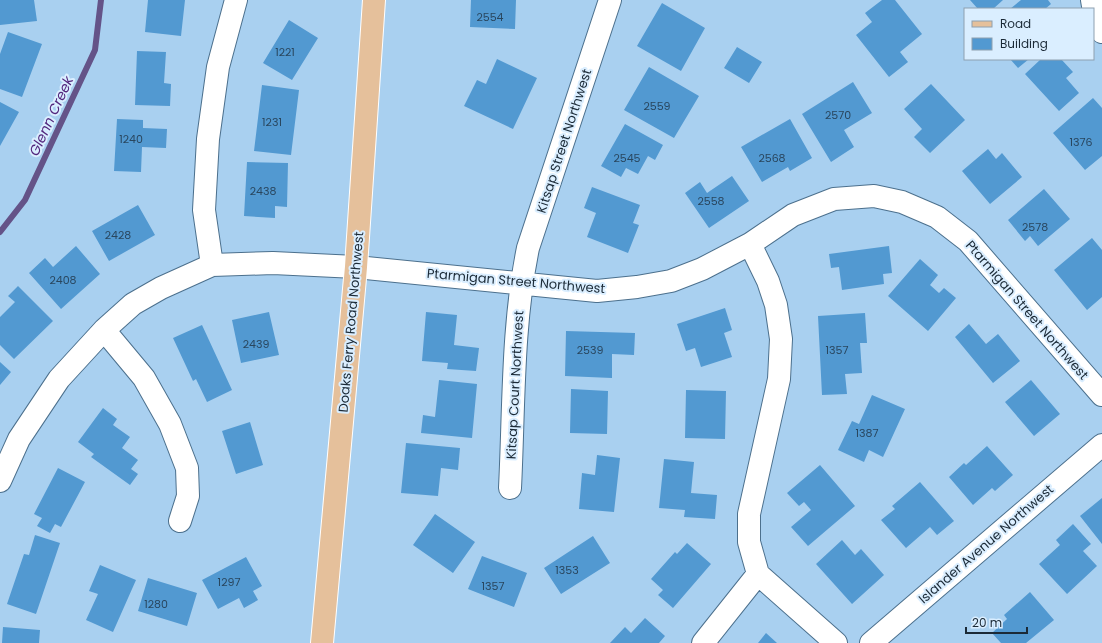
<svg xmlns="http://www.w3.org/2000/svg" width="1102" height="643" font-family="Poppins,sans-serif">
<rect width="100%" height="100%" fill="#a9d0f0"/>
<g fill="none" stroke-linecap="round" stroke-linejoin="round">
<path stroke="#645388" stroke-width="6" d="M 0,232 L 25,200 L 95,50 L 101,0"/>
</g>
<path fill="#5299d1" d="M 0,0 L 34,0 L 37,21 L 0,25 Z
M 148,0 L 185,0 L 181,36 L 145,32 Z
M 471,0 L 516,0 L 515,29 L 470,27 Z
M 882,0 L 895,0 L 922,34 L 900,52 L 908,62 L 889,77 L 856,35 L 872,22 L 865,13 Z
M 970,0 L 1003,0 L 993,9 L 978,9 Z
M 1021,0 L 1048,0 L 1051,4 L 1045,9 L 1010,9 Z
M 662,3 L 705,28 L 681,71 L 637,46 Z
M 289,20 L 318,38 L 292,80 L 263,63 Z
M 8,32 L 42,44 L 22,97 L 0,89 L 0,54 Z
M 737,47 L 762,62 L 749,83 L 724,68 Z
M 137,51 L 166,52 L 164,83 L 171,84 L 170,106 L 135,105 Z
M 497,59 L 537,78 L 513,129 L 464,106 L 477,80 L 486,84 Z
M 1010,59 L 1029,59 L 1018,68 Z
M 1041,59 L 1061,59 L 1073,72 L 1066,78 L 1079,93 L 1059,111 L 1025,74 Z
M 649,67 L 699,96 L 674,138 L 624,110 Z
M 853,82 L 872,113 L 844,130 L 854,147 L 831,162 L 802,114 Z
M 931,84 L 965,120 L 930,153 L 914,137 L 922,129 L 904,109 Z
M 262,85 L 299,90 L 291,155 L 254,151 Z
M 1093,98 L 1102,108 L 1102,156 L 1085,170 L 1053,133 Z
M 0,102 L 19,112 L 0,146 Z
M 117,119 L 143,120 L 143,128 L 167,129 L 166,148 L 142,147 L 141,172 L 114,171 Z
M 790,119 L 812,158 L 790,171 L 788,167 L 762,182 L 741,147 Z
M 625,124 L 663,145 L 655,160 L 648,156 L 638,174 L 626,168 L 621,177 L 601,166 Z
M 988,149 L 996,159 L 1002,153 L 1022,177 L 990,204 L 962,171 Z
M 247,162 L 288,163 L 287,207 L 275,206 L 275,218 L 244,216 Z
M 732,176 L 749,201 L 709,228 L 685,193 L 700,182 L 707,193 Z
M 592,187 L 640,205 L 633,223 L 639,225 L 628,253 L 587,237 L 596,213 L 584,208 Z
M 1044,189 L 1070,219 L 1038,246 L 1030,236 L 1025,241 L 1008,220 Z
M 138,205 L 155,235 L 109,261 L 92,231 Z
M 1092,238 L 1102,250 L 1102,297 L 1087,310 L 1054,270 Z
M 76,246 L 100,274 L 61,309 L 29,273 L 45,258 L 53,267 Z
M 889,246 L 892,273 L 883,274 L 884,284 L 842,290 L 839,267 L 831,268 L 829,254 Z
M 920,259 L 938,275 L 930,285 L 939,293 L 944,288 L 956,298 L 928,331 L 888,296 Z
M 18,286 L 53,321 L 14,359 L 0,345 L 0,317 L 15,302 L 8,296 Z
M 725,308 L 732,330 L 724,333 L 732,357 L 701,367 L 695,348 L 686,351 L 677,324 Z
M 269,312 L 279,355 L 241,363 L 232,320 Z
M 426,312 L 457,315 L 454,345 L 479,348 L 476,371 L 447,369 L 448,363 L 422,361 Z
M 865,313 L 867,343 L 860,343 L 862,373 L 845,374 L 847,394 L 822,395 L 818,316 Z
M 969,324 L 986,344 L 998,334 L 1020,361 L 993,383 L 955,337 Z
M 202,325 L 232,390 L 207,402 L 196,379 L 193,381 L 173,338 Z
M 566,331 L 635,333 L 634,355 L 612,354 L 612,378 L 565,376 Z
M 0,362 L 11,372 L 0,385 Z
M 439,380 L 477,384 L 472,438 L 421,433 L 423,415 L 435,417 Z
M 1031,380 L 1060,414 L 1034,436 L 1005,402 Z
M 571,389 L 608,391 L 607,434 L 570,433 Z
M 686,390 L 726,391 L 725,439 L 685,438 Z
M 872,395 L 905,409 L 883,457 L 869,450 L 864,462 L 838,450 L 852,421 L 859,424 Z
M 103,408 L 117,419 L 113,425 L 130,437 L 122,448 L 138,460 L 131,469 L 138,474 L 130,485 L 91,457 L 94,454 L 78,442 Z
M 250,422 L 263,465 L 236,474 L 222,431 Z
M 406,443 L 460,448 L 458,470 L 441,468 L 438,496 L 401,493 Z
M 987,446 L 1013,475 L 995,491 L 992,488 L 973,505 L 949,477 L 964,463 L 966,465 Z
M 597,455 L 620,458 L 614,512 L 579,509 L 582,473 L 595,475 Z
M 664,459 L 694,462 L 691,493 L 717,495 L 715,519 L 684,517 L 685,510 L 659,508 Z
M 820,465 L 855,506 L 808,546 L 791,527 L 811,510 L 804,502 L 799,506 L 787,493 Z
M 58,468 L 85,482 L 61,527 L 55,524 L 50,533 L 37,526 L 42,518 L 34,514 Z
M 920,482 L 954,521 L 937,535 L 930,527 L 906,548 L 881,520 L 895,509 L 892,506 Z
M 1102,498 L 1102,544 L 1080,516 Z
M 435,514 L 475,542 L 453,573 L 413,545 Z
M 1073,524 L 1091,544 L 1083,551 L 1097,566 L 1067,594 L 1039,564 L 1060,545 L 1056,540 Z
M 35,535 L 60,543 L 36,614 L 7,604 L 24,554 L 29,555 Z
M 593,536 L 610,563 L 561,594 L 544,568 Z
M 842,540 L 855,555 L 861,549 L 884,575 L 852,604 L 816,564 Z
M 687,543 L 711,564 L 673,608 L 658,595 L 663,590 L 651,579 L 675,552 L 677,554 Z
M 482,556 L 527,573 L 514,607 L 468,589 Z
M 246,557 L 262,586 L 253,591 L 258,600 L 244,608 L 239,598 L 218,609 L 202,580 Z
M 100,565 L 136,580 L 113,632 L 86,620 L 98,594 L 89,591 Z
M 148,578 L 197,593 L 187,626 L 138,611 Z
M 1030,592 L 1054,620 L 1026,643 L 1001,643 L 992,633 L 1007,619 L 1004,615 Z
M 645,618 L 665,636 L 659,643 L 610,643 L 625,627 L 631,633 Z
M 3,627 L 40,630 L 39,643 L 2,643 Z
M 766,633 L 777,643 L 758,643 Z"/>
<g fill="none" stroke-linecap="round" stroke-linejoin="round">
<g stroke="#4c708d" stroke-width="24">
<path id="minor" d="M 1092,0 L 1095,18 L 1102,32
M 750,244 L 768,281 L 776,305 L 781,339 L 779,379 L 749,514 L 749,542 L 758,574 L 836,643
M 212,265 L 204,210 L 208,139 L 218,67 L 236,0
M 104,330 L 144,378 L 170,424 L 187,468 L 188,496 L 180,521
M 0,481 L 19,439 L 59,379 L 104,330 L 133,304 L 161,288 L 212,265 L 273,263 L 356,267 L 597,291 L 637,287 L 671,281 L 702,269 L 750,244 L 793,215 L 834,199 L 874,196 L 902,202 L 937,217 L 968,241 L 1102,395
M 510,488 C 514,408 512,326 528,248 L 610,0
M 703,643 L 758,574
M 871,643 L 1102,445"/>
</g>
<g stroke="#fff" stroke-width="24">
<path id="major" d="M 322,643 L 356,267 L 374,0"/>
</g>
<use href="#minor" stroke="#fff" stroke-width="22"/>
<use href="#major" stroke="#e5c09b" stroke-width="22"/>
</g>
<g text-anchor="middle" dominant-baseline="central" stroke-width="4" stroke-linejoin="round" paint-order="stroke">
<g font-size="11" fill="#29465e">
<text x="490" y="17">2554</text>
<text x="285" y="52">1221</text>
<text x="657" y="106">2559</text>
<text x="838" y="115">2570</text>
<text x="272" y="122">1231</text>
<text x="131" y="139">1240</text>
<text x="1081" y="142">1376</text>
<text x="627" y="158">2545</text>
<text x="772" y="158">2568</text>
<text x="263" y="191">2438</text>
<text x="711" y="201">2558</text>
<text x="1035" y="227">2578</text>
<text x="118" y="235">2428</text>
<text x="63" y="280">2408</text>
<text x="256" y="344">2439</text>
<text x="590" y="350">2539</text>
<text x="837" y="350">1357</text>
<text x="867" y="433">1387</text>
<text x="567" y="570">1353</text>
<text x="229" y="582">1297</text>
<text x="493" y="586">1357</text>
<text x="156" y="604">1280</text>
</g>
<g font-size="13" fill="#1b2a37" stroke="#daeeff">
<text transform="translate(564 141) rotate(-72)">Kitsap Street Northwest</text>
<text transform="translate(516 281) rotate(5)">Ptarmigan Street Northwest</text>
<text transform="translate(1027 310) rotate(49)">Ptarmigan Street Northwest</text>
<text transform="translate(351 322) rotate(-85)">Doaks Ferry Road Northwest</text>
<text transform="translate(515 385) rotate(-87)">Kitsap Court Northwest</text>
<text transform="translate(986 544) rotate(-41)">Islander Avenue Northwest</text>
</g>
<g font-size="14" font-style="italic" fill="#53277d" stroke="#daeeff">
<text transform="translate(51 116) rotate(-65)">Glenn Creek</text>
</g>
</g>
<rect x="964" y="8" width="130" height="52" fill="#daeeff" stroke="#8ea0af"/>
<rect x="972" y="21" width="20" height="6" fill="#e5c09b" stroke="#8ea0af"/>
<text x="1000" y="28" font-size="12" fill="#1b2a37">Road</text>
<rect x="972" y="38" width="20" height="12" fill="#5299d1" stroke="#8ea0af"/>
<text x="1000" y="48" font-size="12" fill="#1b2a37">Building</text>
<path d="M966 627v6h61v-6" fill="none" stroke="#1b2a37" stroke-width="2"/>
<text x="972" y="627" font-size="12" fill="#1b2a37" stroke="#daeeff" stroke-width="3" paint-order="stroke">20 m</text>
</svg>
